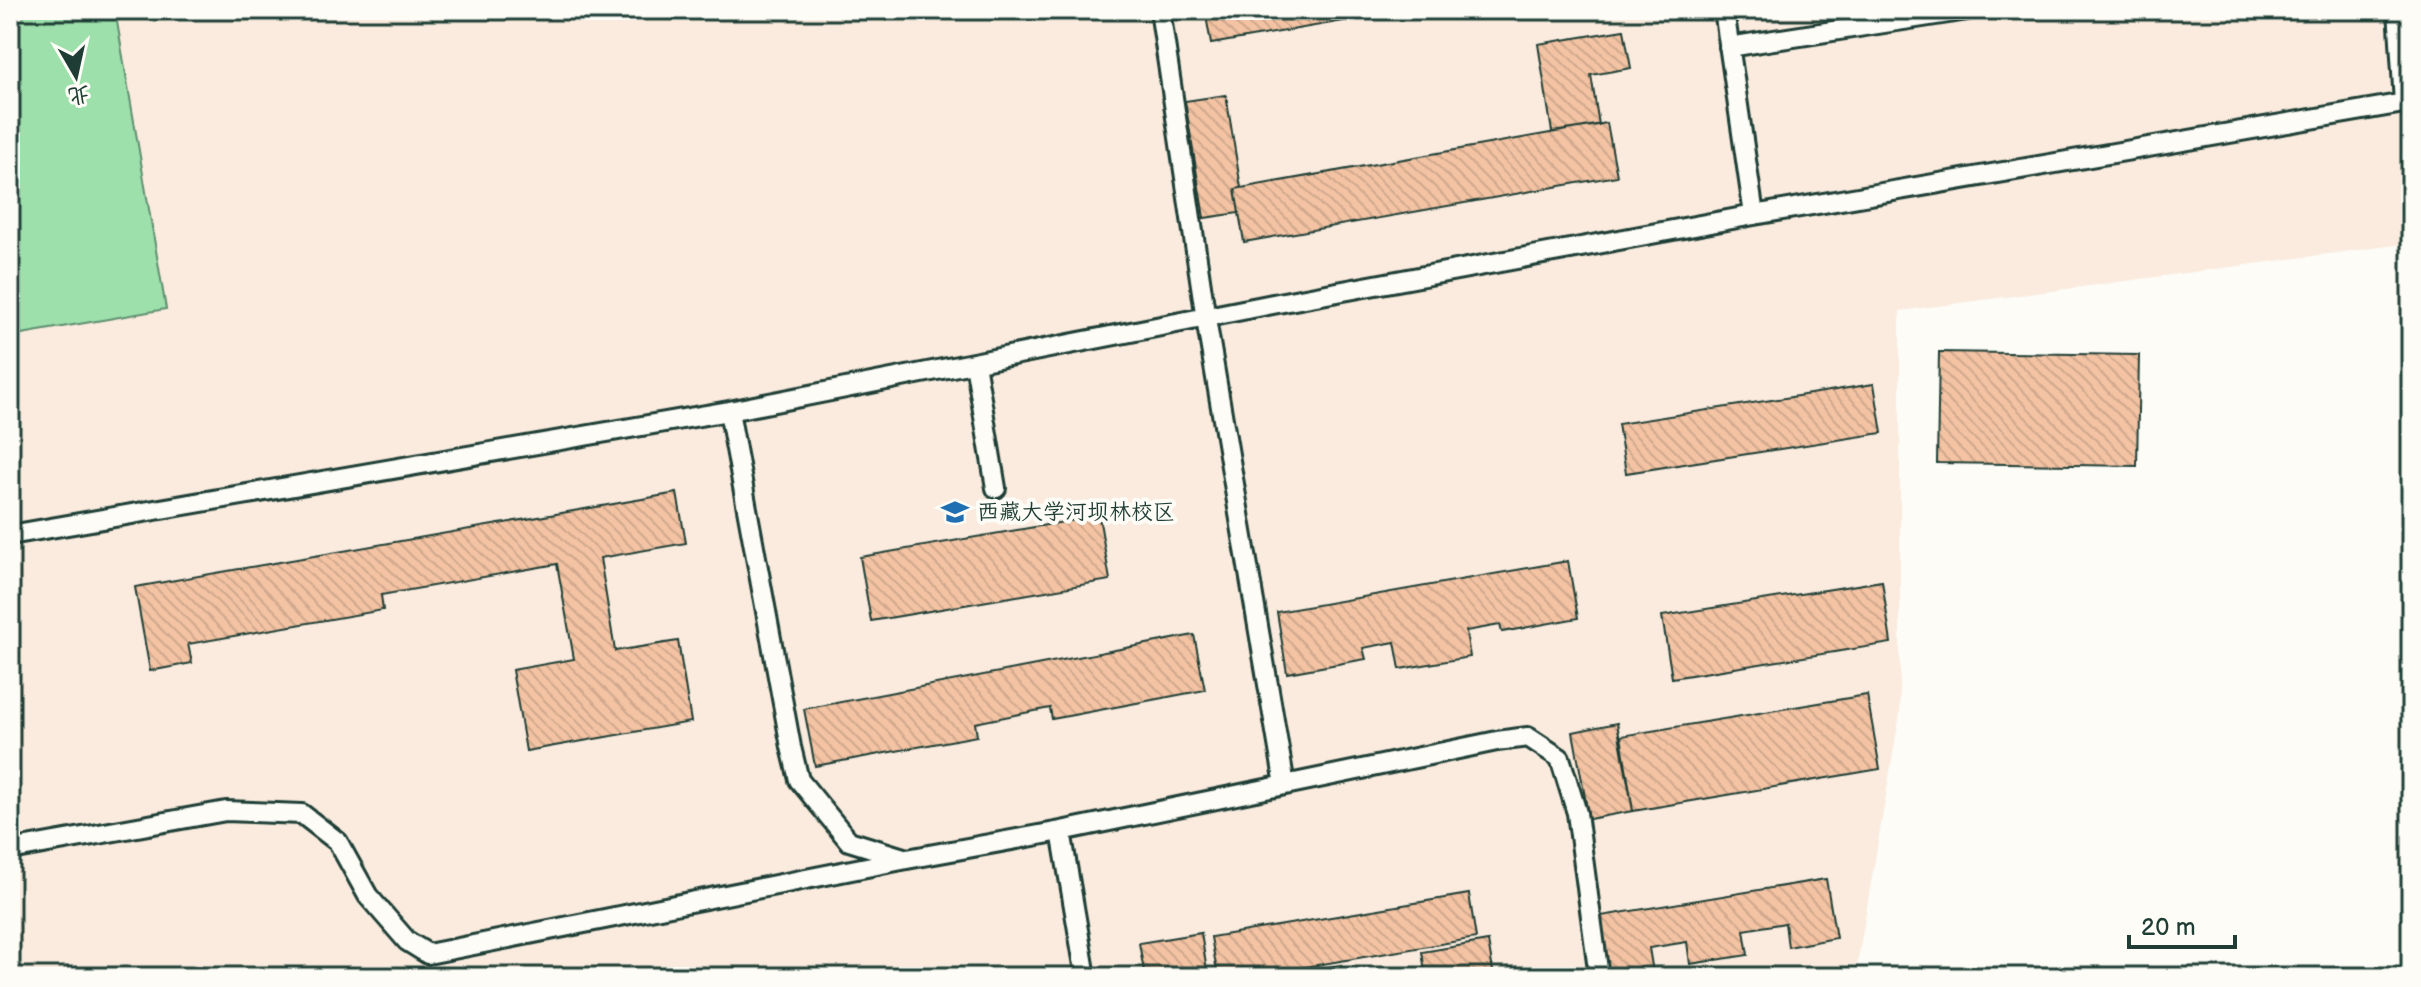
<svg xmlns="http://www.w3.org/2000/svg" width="2421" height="987" font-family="'Balsamiq Sans','LXGW WenKai TC',sans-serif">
<defs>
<pattern id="building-back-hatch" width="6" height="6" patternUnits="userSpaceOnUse" patternTransform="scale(2)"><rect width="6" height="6" fill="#f3c3a3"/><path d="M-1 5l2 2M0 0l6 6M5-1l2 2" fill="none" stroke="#d0a88d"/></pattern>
</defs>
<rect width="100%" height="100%" fill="#fdfcf7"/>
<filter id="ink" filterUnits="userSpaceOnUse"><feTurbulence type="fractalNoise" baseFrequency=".0125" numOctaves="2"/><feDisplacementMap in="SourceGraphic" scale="16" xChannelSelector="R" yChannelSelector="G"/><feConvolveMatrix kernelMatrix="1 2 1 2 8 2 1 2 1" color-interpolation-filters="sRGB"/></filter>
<g filter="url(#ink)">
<path fill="#faebde" d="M 10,10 L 2411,10 L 2411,243 L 1900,311 L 1900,713 L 1855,977 L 10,977 Z"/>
<path fill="#9de0ab" stroke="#5e8e70" stroke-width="2" d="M 10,10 L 115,10 L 166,309 L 10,336 Z"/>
<path fill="url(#building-back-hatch)" stroke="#1f3d34" stroke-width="2" d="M 1205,10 L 1407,10 L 1211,44 Z
M 1624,30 L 1631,68 L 1591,75 L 1599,125 L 1552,132 L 1538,44 Z
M 1226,95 L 1241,188 L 1235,189 L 1239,213 L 1204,218 L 1185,101 Z
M 1607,123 L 1617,176 L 1244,242 L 1235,189 Z
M 1939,352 L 2139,355 L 2137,466 L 1937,463 Z
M 1874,384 L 1882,433 L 1626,473 L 1618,424 Z
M 677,493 L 686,543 L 600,558 L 615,651 L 678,641 L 691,722 L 526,751 L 512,670 L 574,659 L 557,564 L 381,595 L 383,610 L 188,644 L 192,663 L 150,671 L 135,587 Z
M 1099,516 L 1110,580 L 871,621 L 860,557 Z
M 1568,561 L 1578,618 L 1502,632 L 1500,625 L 1466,631 L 1470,657 L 1400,669 L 1395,642 L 1363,648 L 1366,659 L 1287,673 L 1277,612 Z
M 1882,581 L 1891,643 L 1672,678 L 1662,616 Z
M 1194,635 L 1205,690 L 1052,719 L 1050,708 L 975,723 L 977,736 L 815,766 L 804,709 Z
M 1867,695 L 1880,769 L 1633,811 L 1621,736 Z
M 1617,723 L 1633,811 L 1589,819 L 1573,732 Z
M 1826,879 L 1836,938 L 1788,947 L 1785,923 L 1744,930 L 1748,955 L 1690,964 L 1687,942 L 1649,948 L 1653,972 L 1605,977 L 1595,917 Z
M 1469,894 L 1476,938 L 1246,977 L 1218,977 L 1211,937 Z
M 1201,933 L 1208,977 L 1145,977 L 1139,943 Z
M 1488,941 L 1494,977 L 1426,977 L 1422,952 Z
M 1341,965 L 1343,977 L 1283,977 L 1282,974 Z"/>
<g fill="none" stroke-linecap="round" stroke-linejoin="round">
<g stroke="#1f3d34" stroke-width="24">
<path id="lane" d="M 1724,10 L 1754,215
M 1729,47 L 1968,10
M 975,363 L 996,488
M 729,411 L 791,747 L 799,780 L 849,841 L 907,859 L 1061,831
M 10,535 L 729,411 L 1278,303 L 1754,215 L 2404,103 L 2398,10
M 1285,785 L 1497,741 L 1528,737 L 1560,758 L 1577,813 L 1599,977
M 10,850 L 226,811 L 302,814 L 338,842 L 368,896 L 407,941 L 428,954 L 907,859
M 1086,977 L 1061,831 L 1285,785 L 1206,319 L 1160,10"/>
</g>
<use href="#lane" stroke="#fdfcf7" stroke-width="18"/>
</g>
</g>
<defs>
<g id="university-bare" transform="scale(2.16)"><path d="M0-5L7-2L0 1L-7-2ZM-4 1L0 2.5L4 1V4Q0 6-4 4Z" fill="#1f6fb2" stroke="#fdfcf7" stroke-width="2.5" paint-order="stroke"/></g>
</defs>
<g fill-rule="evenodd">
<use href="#university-bare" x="955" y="512"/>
</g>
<g text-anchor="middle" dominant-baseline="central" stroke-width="8" stroke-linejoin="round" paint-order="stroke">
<g font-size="22" fill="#1f3d34" stroke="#fdfcf7" text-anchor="start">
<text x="977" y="512">西藏大学河坝林校区</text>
</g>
</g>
<rect width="2421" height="987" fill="none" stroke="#fdfcf7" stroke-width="40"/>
<rect x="20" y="20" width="2381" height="947" fill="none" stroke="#1f3d34" stroke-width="3" filter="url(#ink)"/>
<g transform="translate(76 76) rotate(171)" stroke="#fdfcf7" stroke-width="6" paint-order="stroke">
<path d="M0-6L14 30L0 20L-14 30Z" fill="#1f3d34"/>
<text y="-12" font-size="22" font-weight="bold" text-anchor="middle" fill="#1f3d34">北</text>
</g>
<path d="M2129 935v12h106v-12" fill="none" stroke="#1f3d34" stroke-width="4"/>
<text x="2141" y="935" font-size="24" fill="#1f3d34" stroke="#fdfcf7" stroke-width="6" paint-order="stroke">20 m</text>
</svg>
